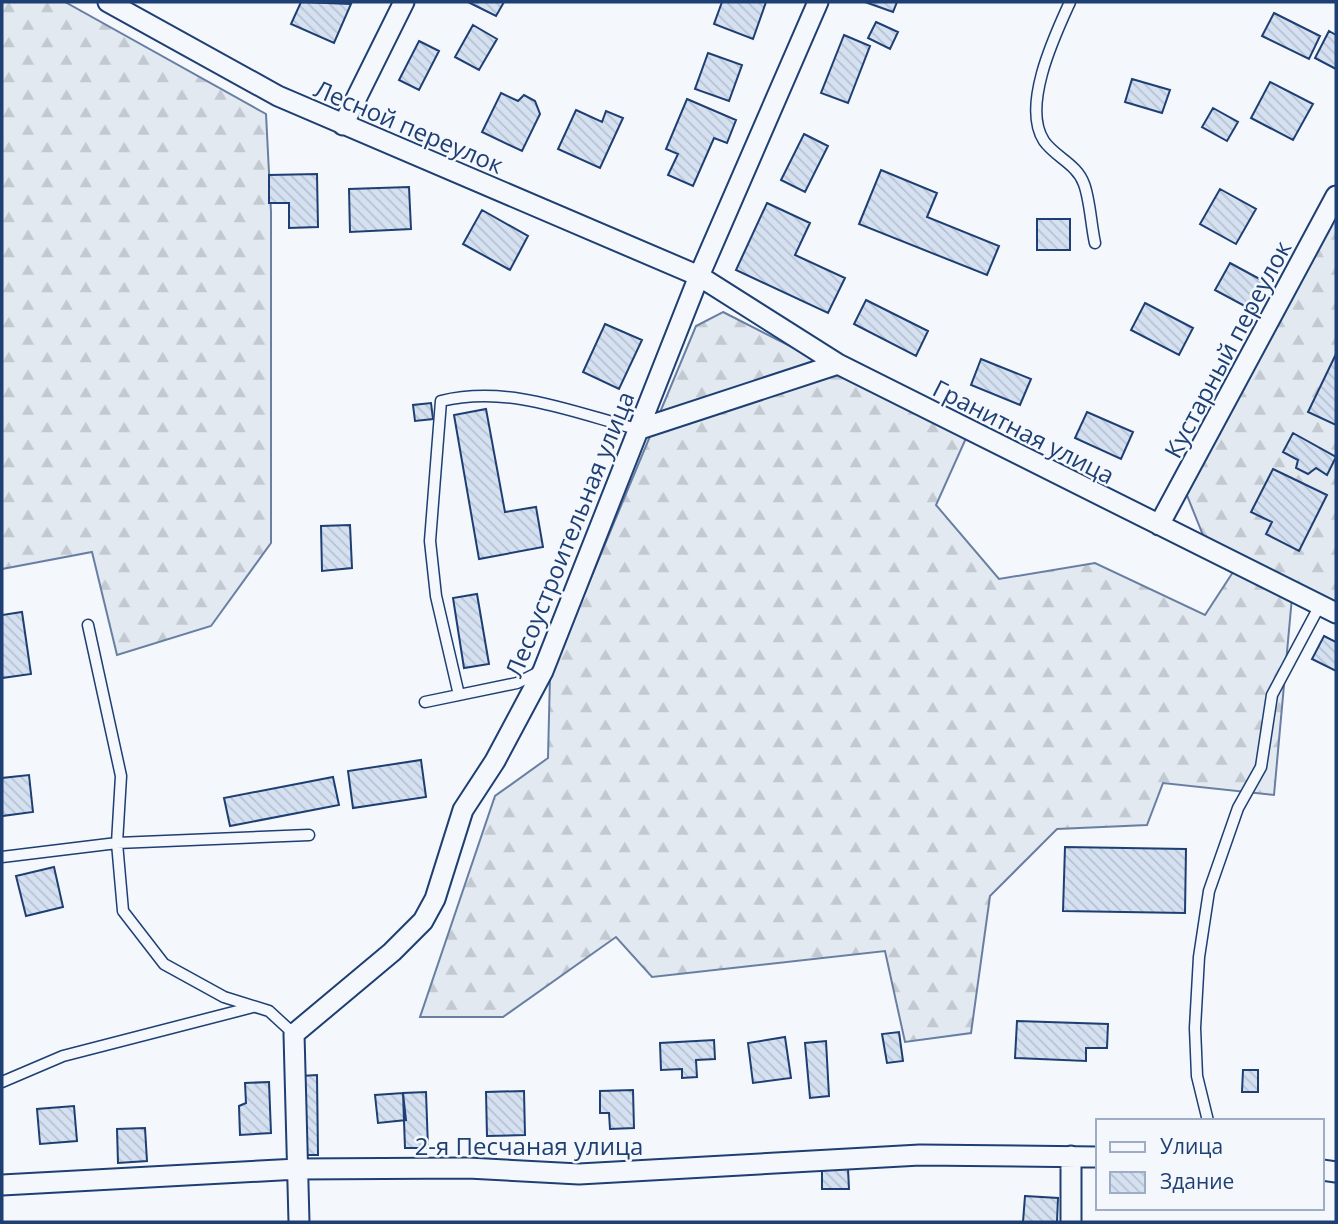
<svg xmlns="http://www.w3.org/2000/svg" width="1338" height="1224" font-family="'Open Sans',sans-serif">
<defs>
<pattern id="forest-firs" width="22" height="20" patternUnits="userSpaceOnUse" patternTransform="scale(1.75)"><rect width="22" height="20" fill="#e3e9f0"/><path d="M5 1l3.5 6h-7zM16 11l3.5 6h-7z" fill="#c2c9d1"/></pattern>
<pattern id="building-back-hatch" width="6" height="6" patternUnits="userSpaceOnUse" patternTransform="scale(1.75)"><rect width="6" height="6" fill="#d5e0f0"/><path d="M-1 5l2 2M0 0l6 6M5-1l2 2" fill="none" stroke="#b6c1d1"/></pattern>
</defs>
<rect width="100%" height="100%" fill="#f4f7fb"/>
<path fill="url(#forest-firs)" stroke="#687fa3" stroke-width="2" d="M 2,2 L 65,2 L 266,114 L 271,212 L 271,543 L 211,626 L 117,655 L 92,552 L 2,569 Z
M 1336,196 L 1336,613 L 1209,550 L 1182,483 Z
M 723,312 L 967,436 L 936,505 L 999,579 L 1095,563 L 1205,615 L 1235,569 L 1292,597 L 1274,795 L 1163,783 L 1147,825 L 1057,829 L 990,896 L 971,1033 L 905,1042 L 885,951 L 652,977 L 616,937 L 503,1017 L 420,1017 L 495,796 L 548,758 L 550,676 L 696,326 Z"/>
<path fill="url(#building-back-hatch)" stroke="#1d3f73" stroke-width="2" d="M 301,2 L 351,4 L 334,43 L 291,24 Z
M 468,2 L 504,2 L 496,16 Z
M 722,2 L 766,2 L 753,39 L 714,24 Z
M 865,2 L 897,2 L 893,12 Z
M 1274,13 L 1320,36 L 1309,59 L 1262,36 Z
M 876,22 L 898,32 L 890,49 L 868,38 Z
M 473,25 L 497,39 L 479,70 L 455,57 Z
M 1329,31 L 1336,35 L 1336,69 L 1315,58 Z
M 844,35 L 870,46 L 848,103 L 821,93 Z
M 419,41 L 439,51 L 419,90 L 399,80 Z
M 708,53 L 742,65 L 729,101 L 695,89 Z
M 1132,79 L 1170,90 L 1162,113 L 1125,102 Z
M 1270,82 L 1313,104 L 1293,140 L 1251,118 Z
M 501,93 L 518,101 L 524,95 L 535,101 L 540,114 L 522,151 L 482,132 Z
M 687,99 L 736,120 L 727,143 L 714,138 L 693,186 L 668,175 L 678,154 L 666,149 Z
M 1213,108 L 1238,122 L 1227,141 L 1202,127 Z
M 576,110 L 602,122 L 606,111 L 623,118 L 600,168 L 558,149 Z
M 804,134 L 828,146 L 805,192 L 781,180 Z
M 881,170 L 937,193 L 927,217 L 999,246 L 987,275 L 859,224 Z
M 317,174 L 318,227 L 289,228 L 289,203 L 269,203 L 269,175 Z
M 409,187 L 411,229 L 350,232 L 349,189 Z
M 1220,189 L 1256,209 L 1236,244 L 1200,224 Z
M 767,203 L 810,223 L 795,255 L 845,278 L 828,313 L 736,270 Z
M 482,210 L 528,236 L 510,270 L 463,244 Z
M 1037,219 L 1070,219 L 1070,250 L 1037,250 Z
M 1230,263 L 1267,283 L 1252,310 L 1215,290 Z
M 866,300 L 928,331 L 916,356 L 854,324 Z
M 1145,303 L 1193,328 L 1179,355 L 1131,330 Z
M 605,324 L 642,340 L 619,389 L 583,372 Z
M 1336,354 L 1336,425 L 1308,412 Z
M 981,359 L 1031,379 L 1020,405 L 971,385 Z
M 431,403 L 433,419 L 415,421 L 413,405 Z
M 486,409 L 505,512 L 536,507 L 543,547 L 479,559 L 454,415 Z
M 1087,412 L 1133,432 L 1121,459 L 1075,438 Z
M 1293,433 L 1336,457 L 1327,475 L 1316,468 L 1308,474 L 1296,468 L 1298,460 L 1283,452 Z
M 1273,469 L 1327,495 L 1299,551 L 1266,534 L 1272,522 L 1251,512 Z
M 350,525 L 352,568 L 322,571 L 321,526 Z
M 477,594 L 489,664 L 464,668 L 453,598 Z
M 22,612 L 31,674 L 2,678 L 2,615 Z
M 1324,636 L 1336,642 L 1336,671 L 1312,659 Z
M 421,760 L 426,797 L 353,808 L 348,771 Z
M 29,775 L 33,812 L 2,816 L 2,778 Z
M 333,777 L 339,805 L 230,826 L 224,798 Z
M 1065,847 L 1186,849 L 1185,913 L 1063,911 Z
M 54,867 L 63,907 L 26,916 L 16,876 Z
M 1017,1021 L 1108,1024 L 1107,1048 L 1086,1048 L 1086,1061 L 1015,1058 Z
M 899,1032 L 903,1061 L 887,1063 L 882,1034 Z
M 785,1037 L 791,1078 L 753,1083 L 748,1043 Z
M 714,1040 L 715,1059 L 696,1060 L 697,1077 L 682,1078 L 682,1069 L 661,1070 L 660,1043 Z
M 826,1041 L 829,1096 L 810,1098 L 805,1043 Z
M 1243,1070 L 1258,1070 L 1258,1092 L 1242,1092 Z
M 317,1075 L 318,1155 L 301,1155 L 300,1076 Z
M 269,1082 L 271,1133 L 240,1135 L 239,1106 L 246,1103 L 245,1083 Z
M 633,1090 L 634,1128 L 610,1129 L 609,1113 L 600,1113 L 600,1091 Z
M 524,1091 L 525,1135 L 487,1136 L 486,1092 Z
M 426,1092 L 428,1148 L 405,1148 L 403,1093 Z
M 403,1093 L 406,1120 L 378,1123 L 375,1095 Z
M 74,1106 L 77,1141 L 40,1144 L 37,1109 Z
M 145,1128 L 147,1161 L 118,1163 L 117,1129 Z
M 822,1169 L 848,1169 L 849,1189 L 822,1189 Z
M 1025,1196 L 1058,1198 L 1057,1222 L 1023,1222 Z"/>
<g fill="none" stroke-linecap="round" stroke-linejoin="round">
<g stroke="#1d3f73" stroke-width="13">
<path id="service" d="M 1070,2 C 1055,35 1021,106 1044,141 C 1055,157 1077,164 1084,184 C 1090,200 1091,225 1095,243
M 88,625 L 121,776 L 117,843 L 123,911 L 164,964 L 224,997 L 269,1011 L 294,1034
M 459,695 L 436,596 L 430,541 L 441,401 C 507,385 570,411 633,428
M 425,702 L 517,683 L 539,672
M 2,857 L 117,843 L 309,835
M 2,1082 L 63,1056 L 253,1007
M 1208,1121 L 1197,1076 L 1195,1028 L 1199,957 L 1209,891 L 1238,808 L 1261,767 L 1272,695 L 1320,605"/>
</g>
<g stroke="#1d3f73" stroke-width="23">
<path id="minor" d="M 108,2 L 278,96 L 699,276 L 838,364 L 1336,613
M 343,125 L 404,2
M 637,430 L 838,364
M 1159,525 L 1336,196
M 1071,1156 L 1071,1222
M 1322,1170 L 1336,1172
M 2,1185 L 298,1169 L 468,1168 L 579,1174 L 920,1155 L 1098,1157
M 299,1222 L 294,1034 L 392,952 L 423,921 L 435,899 L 463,810 L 495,761 L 543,671 L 699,276 L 818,2"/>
</g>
<use href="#service" stroke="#f4f7fb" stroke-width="10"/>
<use href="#minor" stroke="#f4f7fb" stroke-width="19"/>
</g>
<g text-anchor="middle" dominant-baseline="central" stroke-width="5" stroke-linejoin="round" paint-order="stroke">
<g font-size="24" fill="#1d3f73" stroke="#f4f7fb">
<text transform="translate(409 126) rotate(23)">Лесной переулок</text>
<text transform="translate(1227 349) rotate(-62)">Кустарный переулок</text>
<text transform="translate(1024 431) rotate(27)">Гранитная улица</text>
<text transform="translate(569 534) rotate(-68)">Лесоустроительная улица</text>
<text x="529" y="1145">2-я Песчаная улица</text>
</g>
</g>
<rect width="1338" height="1224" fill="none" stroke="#1d3f73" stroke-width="7"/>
<rect x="1096" y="1119" width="228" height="91" fill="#f4f7fb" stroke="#9eadc5" stroke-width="2"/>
<rect x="1110" y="1142" width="35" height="10" fill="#f4f7fb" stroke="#9eadc5" stroke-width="2"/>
<text x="1160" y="1154" font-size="21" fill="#1d3f73">Улица</text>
<rect x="1110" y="1172" width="35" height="21" fill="url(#building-back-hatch)" stroke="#9eadc5" stroke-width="2"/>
<text x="1160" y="1189" font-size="21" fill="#1d3f73">Здание</text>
</svg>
